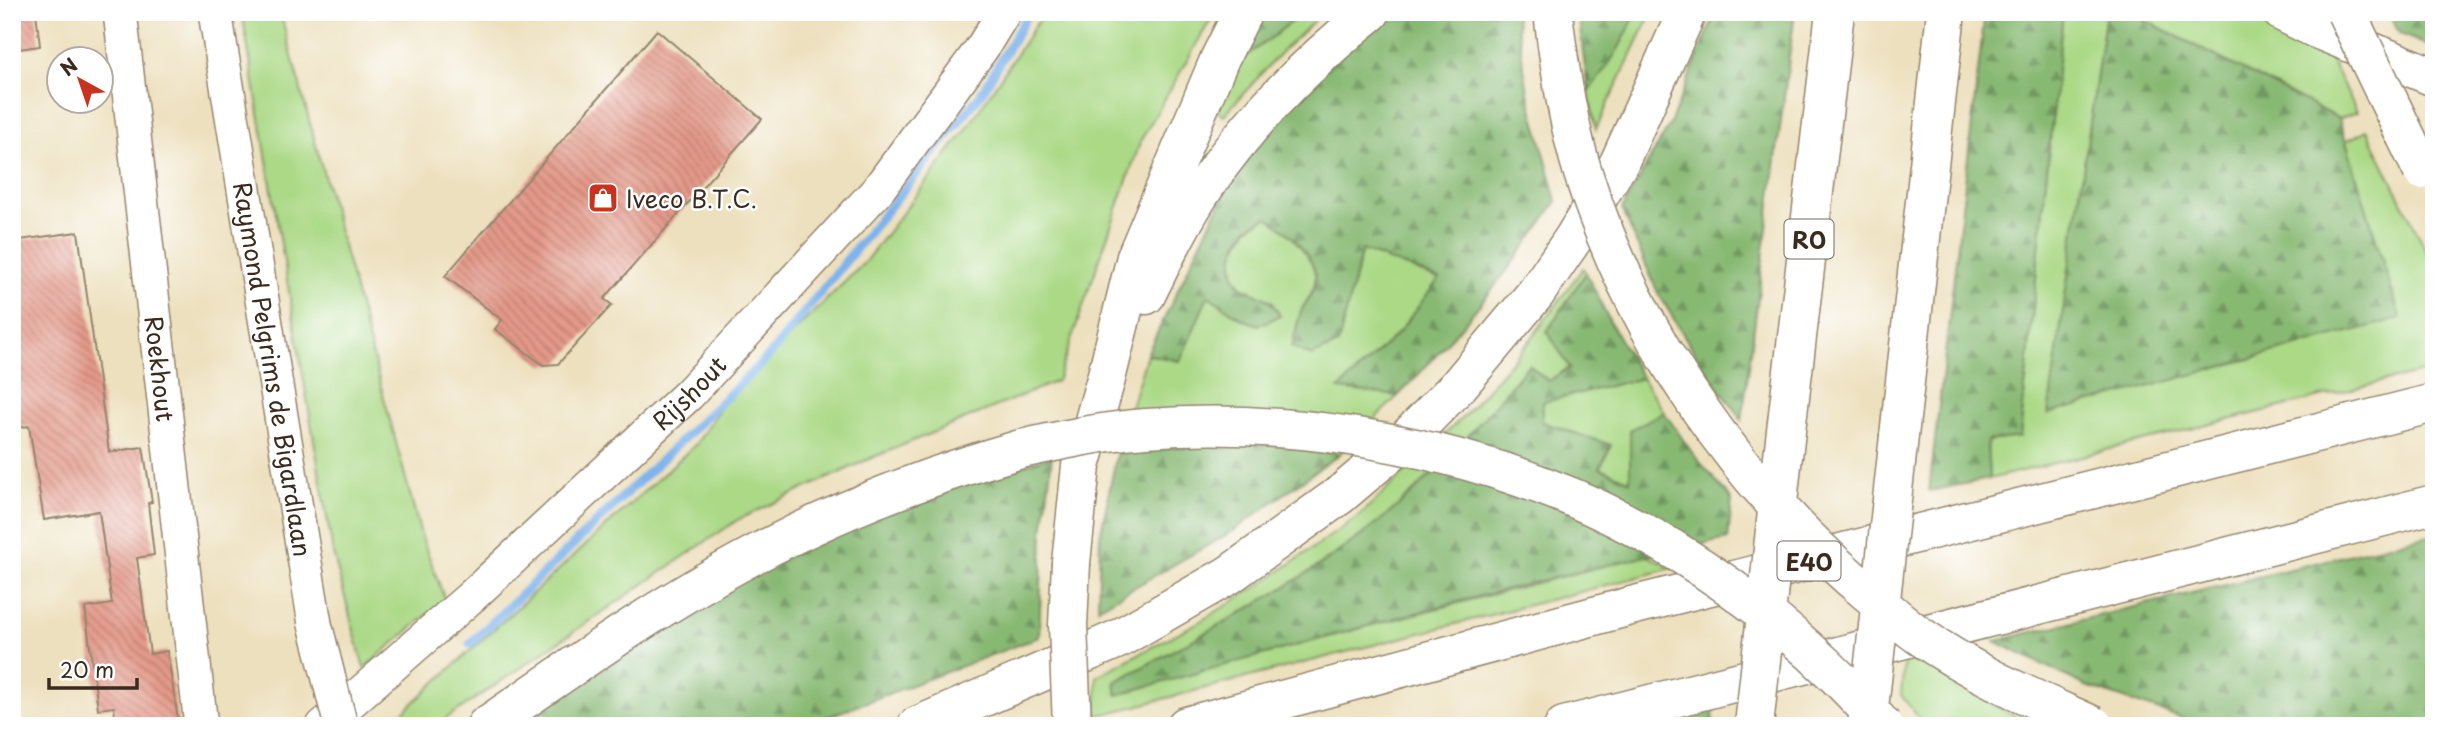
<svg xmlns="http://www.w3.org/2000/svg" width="2446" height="738" font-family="'Playpen Sans',sans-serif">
<defs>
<pattern id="forest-firs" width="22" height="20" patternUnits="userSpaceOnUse" patternTransform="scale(1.75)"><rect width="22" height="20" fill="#88b973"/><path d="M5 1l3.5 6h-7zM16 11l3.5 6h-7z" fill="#70975e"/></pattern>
<pattern id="building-back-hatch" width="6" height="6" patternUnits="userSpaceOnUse" patternTransform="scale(1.75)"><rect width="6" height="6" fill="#e49989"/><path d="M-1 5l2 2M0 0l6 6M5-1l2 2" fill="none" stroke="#ba7d6f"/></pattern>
</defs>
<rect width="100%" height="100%" fill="#fff"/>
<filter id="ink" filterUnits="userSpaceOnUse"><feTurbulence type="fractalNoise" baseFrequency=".0143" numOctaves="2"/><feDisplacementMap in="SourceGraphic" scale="14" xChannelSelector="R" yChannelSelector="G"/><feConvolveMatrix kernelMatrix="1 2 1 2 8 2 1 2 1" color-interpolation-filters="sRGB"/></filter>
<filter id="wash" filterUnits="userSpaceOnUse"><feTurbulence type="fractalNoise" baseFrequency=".00686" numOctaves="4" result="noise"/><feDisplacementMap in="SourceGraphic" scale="28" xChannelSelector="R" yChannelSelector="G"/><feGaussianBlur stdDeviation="1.57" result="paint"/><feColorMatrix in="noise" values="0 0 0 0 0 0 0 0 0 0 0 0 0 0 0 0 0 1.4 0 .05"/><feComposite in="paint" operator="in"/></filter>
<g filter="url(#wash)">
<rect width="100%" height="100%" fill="#ede0be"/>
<path fill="#abd986" stroke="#738252" stroke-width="2" d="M 242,12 L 280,12 L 421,535 L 445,600 L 364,668 L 333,553 Z
M 1044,12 L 1215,12 L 1141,140 L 1057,381 L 869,459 L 739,519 L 435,726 L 388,726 L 696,444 L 729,395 L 864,263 L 966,130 Z
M 1302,12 L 1324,12 L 1283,50 L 1224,115 L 1213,108 L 1232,66 L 1275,35 Z
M 1636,12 L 1652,12 L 1596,129 L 1588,91 C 1609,67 1624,42 1636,12 Z
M 2063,12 L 2106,12 L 2049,413 L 2400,318 L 2346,141 L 2367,130 L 2434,266 L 2434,369 L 1989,479 L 1987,441 L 2020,437 Z
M 2129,12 L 2244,12 L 2325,49 L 2357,112 L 2339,119 Z
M 1267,217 C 1285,228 1318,258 1315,281 C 1314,292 1306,302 1301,311 L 1338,344 L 1362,250 L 1439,279 L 1399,332 L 1340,388 L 1398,396 L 1339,454 L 1223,443 L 1117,453 L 1147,354 L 1180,361 L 1208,295 L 1243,320 L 1273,302 L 1243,287 L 1234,277 L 1233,254 L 1248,228 Z
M 1583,268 L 1586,273 L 1547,331 L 1570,367 L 1548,381 L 1528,365 C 1488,414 1447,464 1399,505 C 1315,578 1212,629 1115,682 L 1117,694 L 1377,624 L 1646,555 L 1673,568 L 1097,716 L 1097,676 L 1199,622 L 1263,583 L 1359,516 L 1464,416 L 1528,343 Z
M 1642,378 L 1664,412 L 1630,430 L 1631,481 L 1600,468 L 1611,445 L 1542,422 L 1543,402 Z
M 1905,653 L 1993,705 L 2034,726 L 1925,726 L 1901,695 Z"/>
<path fill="url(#forest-firs)" stroke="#627248" stroke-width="2" d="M 1261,12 L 1302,12 L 1275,35 L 1232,66 Z
M 1397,12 L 1515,12 L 1528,93 L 1557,201 C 1510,271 1457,335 1398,396 L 1339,389 L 1399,332 L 1439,279 L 1362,250 L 1338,344 L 1312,356 L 1292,347 C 1295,335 1297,321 1302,309 C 1306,302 1313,294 1315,285 C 1322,262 1284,227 1267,217 C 1261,220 1253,224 1248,228 C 1235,242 1225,273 1242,287 C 1260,301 1267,290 1280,316 L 1259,325 L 1244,320 L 1208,296 L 1180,361 L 1147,354 L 1232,178 L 1296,97 L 1354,43 Z
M 1578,12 L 1636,12 C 1624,42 1609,67 1588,91 Z
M 1716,12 L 1795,12 L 1742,420 L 1699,360 L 1658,293 L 1622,209 L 1670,124 Z
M 1985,12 L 2063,12 L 2020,437 L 1987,441 L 1989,479 L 1929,491 Z
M 2106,12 L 2129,12 L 2339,119 L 2400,318 L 2048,414 Z
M 2388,12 L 2434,12 L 2434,48 L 2400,34 Z
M 1586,273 L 1610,322 L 1642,378 L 1543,402 L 1542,422 L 1611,445 L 1600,468 L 1630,481 L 1630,430 L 1664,412 L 1693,454 L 1732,500 L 1728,539 C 1522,580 1320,639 1117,695 L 1115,682 C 1212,629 1315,578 1399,505 C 1447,463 1488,413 1529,365 L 1548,381 L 1570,368 L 1547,331 Z
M 1223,443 L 1301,447 L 1339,454 L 1233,531 L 1098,608 L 1100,537 L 1117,453 Z
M 1052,456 L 1043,533 L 1039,637 L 803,726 L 515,726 L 741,580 L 884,509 Z
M 2434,534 L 2434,726 L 2204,726 L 2086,686 L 1995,641 Z
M 1714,707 L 1712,726 L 1644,726 Z"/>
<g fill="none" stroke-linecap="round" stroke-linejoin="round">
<path stroke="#7eb3ec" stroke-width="9" d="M 470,644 L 769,356 L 981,94 L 1029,12"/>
</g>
<g id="blocks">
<path fill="url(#building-back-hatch)" d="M 12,12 L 36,12 L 40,46 L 12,50 Z
M 657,30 L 762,119 L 604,299 L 612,305 L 558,364 L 543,365 L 495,329 L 502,320 L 445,276 Z
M 78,232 L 109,452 L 143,447 L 152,502 L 148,503 L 154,555 L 137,558 L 150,654 L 167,651 L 179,726 L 116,726 L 114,707 L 98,709 L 85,608 L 112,604 L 99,511 L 44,520 L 29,426 L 12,429 L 12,241 Z"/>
</g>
</g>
<g filter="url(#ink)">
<use href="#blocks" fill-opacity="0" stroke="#94856e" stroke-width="2"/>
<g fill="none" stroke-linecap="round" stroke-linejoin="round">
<g stroke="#94856e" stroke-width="36">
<g id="minor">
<path id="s1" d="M 120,12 L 201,726"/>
<path id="s2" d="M 215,12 L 315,624"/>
<path id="s3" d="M 323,726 L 472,596 L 689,394 L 877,191 L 982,48 L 1004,12"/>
</g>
</g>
<g stroke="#94856e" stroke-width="41">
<path id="motorway" d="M 2282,12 L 2316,29 L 2434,77
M 1146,295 C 1165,256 1184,217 1208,182 C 1253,116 1309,62 1371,12
M 1899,436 L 1946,12
M 1782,465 L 1835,12
M 1071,563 L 1081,466 L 1106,379 L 1136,257 L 1220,58 L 1243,12
M 486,726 C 572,667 658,606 750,557 C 836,511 927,476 1021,449
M 917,726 L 1118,639 L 1229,575 L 1340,495 L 1406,439 L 1459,385 L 1536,293 L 1573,239 L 1619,163 L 1687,12
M 1186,726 L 1631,606 L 2434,403
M 1564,726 L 2434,504"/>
</g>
<use href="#minor" stroke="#fff" stroke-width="33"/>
<use href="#motorway" stroke="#fff" stroke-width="38"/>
<g stroke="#94856e" stroke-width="36" stroke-linecap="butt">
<path id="minor-bridge" d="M 315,624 L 341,726"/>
</g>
<g stroke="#94856e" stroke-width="41" stroke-linecap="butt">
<path id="motorway-bridge" d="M 1553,12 C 1559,66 1567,121 1583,173 C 1636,340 1741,489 1875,599 C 1890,612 1904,625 1920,636 C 1974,674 2035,699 2094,726
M 2346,12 L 2422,170
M 1021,449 C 1062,440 1103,431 1146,428 C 1280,418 1420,439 1546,487 C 1669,533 1797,625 1883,726
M 1071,563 L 1068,625 L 1072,726
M 1754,726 L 1782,465
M 1867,726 L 1899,436"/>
</g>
<use href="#minor-bridge" stroke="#fff" stroke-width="33"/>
<use href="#motorway-bridge" stroke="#fff" stroke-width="38"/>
</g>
</g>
<defs>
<g id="shop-square" transform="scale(1.575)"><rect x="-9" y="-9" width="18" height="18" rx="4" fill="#c8321e" stroke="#fff"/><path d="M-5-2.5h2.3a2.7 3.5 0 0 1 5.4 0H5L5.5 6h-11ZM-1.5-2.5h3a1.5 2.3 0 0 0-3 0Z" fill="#fff"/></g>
</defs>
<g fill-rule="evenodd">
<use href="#shop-square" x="603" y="198"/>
</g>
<g text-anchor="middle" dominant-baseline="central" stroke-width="5" stroke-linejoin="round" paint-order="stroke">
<g fill="#fff" stroke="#766a62" stroke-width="2">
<rect x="1784.5" y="219.5" width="49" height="39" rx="5"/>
<rect x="1777.5" y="541.5" width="63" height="39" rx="5"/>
</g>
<g font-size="23" font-weight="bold" fill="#3b2a1e">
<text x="1809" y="239">R0</text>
<text x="1809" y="561">E40</text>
</g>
<g font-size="24" fill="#3b2a1e" stroke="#fff" text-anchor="start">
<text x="626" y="198">Iveco B.T.C.</text>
</g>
<g font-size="24" fill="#3b2a1e" stroke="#fff">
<text stroke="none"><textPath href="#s1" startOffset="359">Roekhout</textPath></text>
<text stroke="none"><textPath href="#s2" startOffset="362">Raymond Pelgrims de Bigardlaan</textPath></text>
<text stroke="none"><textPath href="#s3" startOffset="495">Rijshout</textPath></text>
</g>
</g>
<rect width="2446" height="738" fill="none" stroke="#fff" stroke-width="42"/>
<g transform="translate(80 80) rotate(320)"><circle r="33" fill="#ffffff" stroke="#b1aaa5" stroke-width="2"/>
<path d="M0-5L12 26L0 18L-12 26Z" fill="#c8321e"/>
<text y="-10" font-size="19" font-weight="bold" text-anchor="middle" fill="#3b2a1e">N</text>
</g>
<path d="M49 678v10h88v-10" fill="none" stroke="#3b2a1e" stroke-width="3.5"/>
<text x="60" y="678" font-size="21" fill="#3b2a1e" stroke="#ffffff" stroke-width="5" paint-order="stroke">20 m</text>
</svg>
